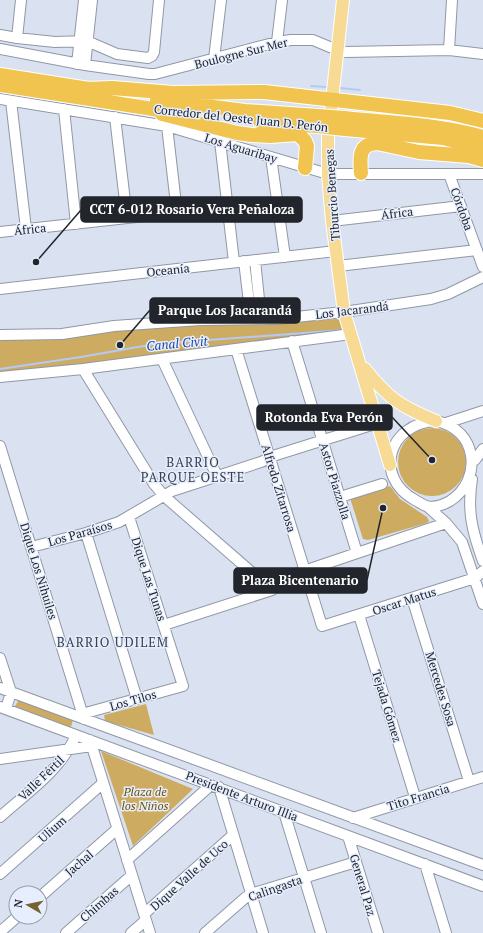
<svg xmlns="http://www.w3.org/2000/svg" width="483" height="933" font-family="'PT Serif',serif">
<rect width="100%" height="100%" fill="#dae2f1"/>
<path fill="#cdac61" d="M 338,319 L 341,319 L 343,331 L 173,354 L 0,373 L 0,339 L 139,326 L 294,321 Z
M398 462a34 34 0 1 1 68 0a34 34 0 1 1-68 0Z
M 390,486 L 400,499 L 427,517 L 429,521 L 427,523 L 368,540 L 363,539 L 350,498 Z
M 18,701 L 21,701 L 73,720 L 70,730 L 16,709 L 15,706 Z
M 146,704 L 154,735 L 105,721 L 104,715 Z
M 101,751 L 193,789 L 133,846 Z"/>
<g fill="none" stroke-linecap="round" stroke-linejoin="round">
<path stroke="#b3caf8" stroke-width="2" d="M 311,86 L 326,87
M 340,88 L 360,90
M 0,369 L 81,357 L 155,344 L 344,330"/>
<g stroke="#9098a6" stroke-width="12">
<path id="minor" d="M 0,35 L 17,38 L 55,42 L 87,41 L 117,54 L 148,58 L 152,56 L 154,52 L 159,0
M 17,38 L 21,0
M 277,42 L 282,0
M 0,49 L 85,65 L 149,74 L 155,74 L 277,42 L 291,40 L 313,40 L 337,50 L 346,52 L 449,50 L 483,54
M 449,50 L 452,0
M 214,59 L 221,0
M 77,64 L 84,0
M 85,65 L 92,0
M 0,99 L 167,126 L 328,174 L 483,174
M 11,101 L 26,229
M 64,109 L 76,224
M 115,117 L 127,218
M 167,126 L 177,213
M 220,141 L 234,262
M 271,157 L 285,257
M 449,174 L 483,267
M 332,221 L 461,206
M 0,232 L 227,207
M 255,260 L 261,319
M 244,261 L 251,319
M 338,266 L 477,250
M 0,289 L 336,251
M 0,335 L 62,334 L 114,326 L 200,320 L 276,319 L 344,312 L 431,299 L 448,294 L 483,277
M 292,341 L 357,553
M 236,349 L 322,626 L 475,578 L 483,571
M 162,359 L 217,476
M 83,369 L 154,484 L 164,496 L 272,590
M 0,377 L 83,369 L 351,334
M 436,421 C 478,429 483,480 450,501 C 443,505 434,508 426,506 C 423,505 419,502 415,500 C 373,477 388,423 436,421 Z
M 446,423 L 483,411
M 0,446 L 84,719
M 475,460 L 483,449
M 472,479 C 467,511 472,531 483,561
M 340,497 L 382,484
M 427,506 L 446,523 L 462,542 L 483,604
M 86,533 L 137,699
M 31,547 L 86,533 L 119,522 L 172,491 L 261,462 L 276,455 L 378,423
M 412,598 L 469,781
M 359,615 L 415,797
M 164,625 L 272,590 L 298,573 L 446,523
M 0,658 L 11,692 L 6,709
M 0,688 L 483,865
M 0,707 L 483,886
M 82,714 L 183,686 L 129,517
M 90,740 L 150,933
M 0,759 L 92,746
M 219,787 L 263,933
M 284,812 L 321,933
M 0,817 C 28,792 61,770 76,735
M 353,818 L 483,777
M 348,836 L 378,933
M 127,860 L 211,785
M 425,864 L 446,933
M 0,874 L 103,783
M 40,897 L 117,829
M 144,914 L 233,835
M 0,932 L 17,917
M 66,933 L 132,875
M 131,933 L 146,920
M 205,933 L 245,898 L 251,894 L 356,862"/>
</g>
<g stroke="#fff" stroke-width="14">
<path id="major" d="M 343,0 L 328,137 L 328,174 L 332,221 L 344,312 L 390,465
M 365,369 C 388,398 401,407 436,421"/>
</g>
<g stroke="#fff" stroke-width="16">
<path id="highway" d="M 0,75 L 95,90
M 0,85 L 172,112
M 86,89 L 112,88 L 173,93 L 264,92 L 450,113 L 483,121
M 157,100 L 245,111 L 318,116
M 162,114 L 237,133 L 252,135 L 270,136 L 297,134 L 301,137 L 305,141 L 307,146 L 305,168
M 344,118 C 390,123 438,124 483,137
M 260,122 L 317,126
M 345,129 L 443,138 L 483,148
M 361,173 C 360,158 358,144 377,143 L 419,152 L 469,156 L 483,160"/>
</g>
<use href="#minor" stroke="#fff" stroke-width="10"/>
<use href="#major" stroke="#f7db95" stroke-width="12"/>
<use href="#highway" stroke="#f1c34f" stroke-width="14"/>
<g stroke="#fff" stroke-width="16" stroke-linecap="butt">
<path id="highway-bridge" d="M 318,116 L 344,118
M 317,126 L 345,129"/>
</g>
<use href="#highway-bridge" stroke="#f1c34f" stroke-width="14"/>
</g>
<g text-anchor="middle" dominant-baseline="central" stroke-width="3" stroke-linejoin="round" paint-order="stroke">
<g font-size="12" fill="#22252b" stroke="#e7efff">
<text transform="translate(241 53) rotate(-14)">Boulogne Sur Mer</text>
<text transform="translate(241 118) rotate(6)">Corredor del Oeste Juan D. Perón</text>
<text transform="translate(241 148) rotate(17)">Los Aguaribay</text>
<text transform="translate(332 195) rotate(-94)">Tiburcio Benegas</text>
<text transform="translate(462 209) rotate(70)">Córdoba</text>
<text transform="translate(397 213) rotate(-7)">África</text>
<text transform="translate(30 229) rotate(-6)">África</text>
<text transform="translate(168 270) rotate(-6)">Oceanía</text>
<text transform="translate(352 310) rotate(-7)">Los Jacarandá</text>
<text transform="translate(335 481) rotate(73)">Astor Piazzolla</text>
<text transform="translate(279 488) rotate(73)">Alfredo Zitarrosa</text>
<text transform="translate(80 533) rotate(-16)">Los Paraísos</text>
<text transform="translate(39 571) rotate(73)">Dique Los Nihuiles</text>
<text transform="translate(149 579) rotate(72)">Dique Las Tunas</text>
<text transform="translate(404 601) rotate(-18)">Oscar Matus</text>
<text transform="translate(441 689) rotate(73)">Mercedes Sosa</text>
<text transform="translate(133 700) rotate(-16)">Los Tilos</text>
<text transform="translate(387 706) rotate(73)">Tejada Gómez</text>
<text transform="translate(41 778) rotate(-44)">Valle Fértil</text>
<text transform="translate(242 796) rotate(21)">Presidente Arturo Illia</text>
<text transform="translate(418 797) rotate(-17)">Tito Francia</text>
<text transform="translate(52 829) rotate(-42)">Ulium</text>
<text transform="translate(79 863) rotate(-41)">Jachal</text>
<text transform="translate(189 875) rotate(-42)">Dique Valle de Uco</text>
<text transform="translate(363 885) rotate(73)">General Paz</text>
<text transform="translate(275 888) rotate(-19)">Calingasta</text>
<text transform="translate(99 904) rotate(-41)">Chimbas</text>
</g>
<g font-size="12" font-style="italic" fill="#6b520c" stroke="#e7efff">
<text x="145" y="791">Plaza de<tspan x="145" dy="14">los Niños</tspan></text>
</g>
<g font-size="13" font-style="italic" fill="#20469a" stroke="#e7efff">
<text transform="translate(177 343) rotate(-5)">Canal Civit</text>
</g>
<g font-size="13" letter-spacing="1" fill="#3b424e" stroke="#e7efff">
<text x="193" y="462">BARRIO<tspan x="193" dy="15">PARQUE OESTE</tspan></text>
<text x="113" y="642">BARRIO UDILEM</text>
</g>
</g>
<path fill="none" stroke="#22252b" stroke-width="1.5" d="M36 262L81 210M120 345L150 310M432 460L392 417M383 508L367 580"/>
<g fill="#22252b" stroke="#e7efff" stroke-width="1.5">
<circle cx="36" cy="262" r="4"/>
<circle cx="120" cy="345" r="4"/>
<circle cx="432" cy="460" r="4"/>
<circle cx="383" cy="508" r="4"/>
</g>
<g fill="#22252b" stroke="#22252b" stroke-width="1.5">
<rect x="81" y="197" width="221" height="25" rx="4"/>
<rect x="150" y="298" width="150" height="25" rx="4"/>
<rect x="257" y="405" width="135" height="25" rx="4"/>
<rect x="234" y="568" width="133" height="25" rx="4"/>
</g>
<g font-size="13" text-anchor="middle" font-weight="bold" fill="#fff">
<text x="192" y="214">CCT 6-012 Rosario Vera Peñaloza</text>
<text x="225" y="315">Parque Los Jacarandá</text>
<text x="324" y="422">Rotonda Eva Perón</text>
<text x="300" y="585">Plaza Bicentenario</text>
</g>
<g transform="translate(28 905) rotate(279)"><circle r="19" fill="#e7efff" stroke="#989eaa"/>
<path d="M0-3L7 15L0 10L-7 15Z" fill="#776231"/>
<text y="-6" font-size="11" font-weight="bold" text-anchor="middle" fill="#22252b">N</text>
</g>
</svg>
